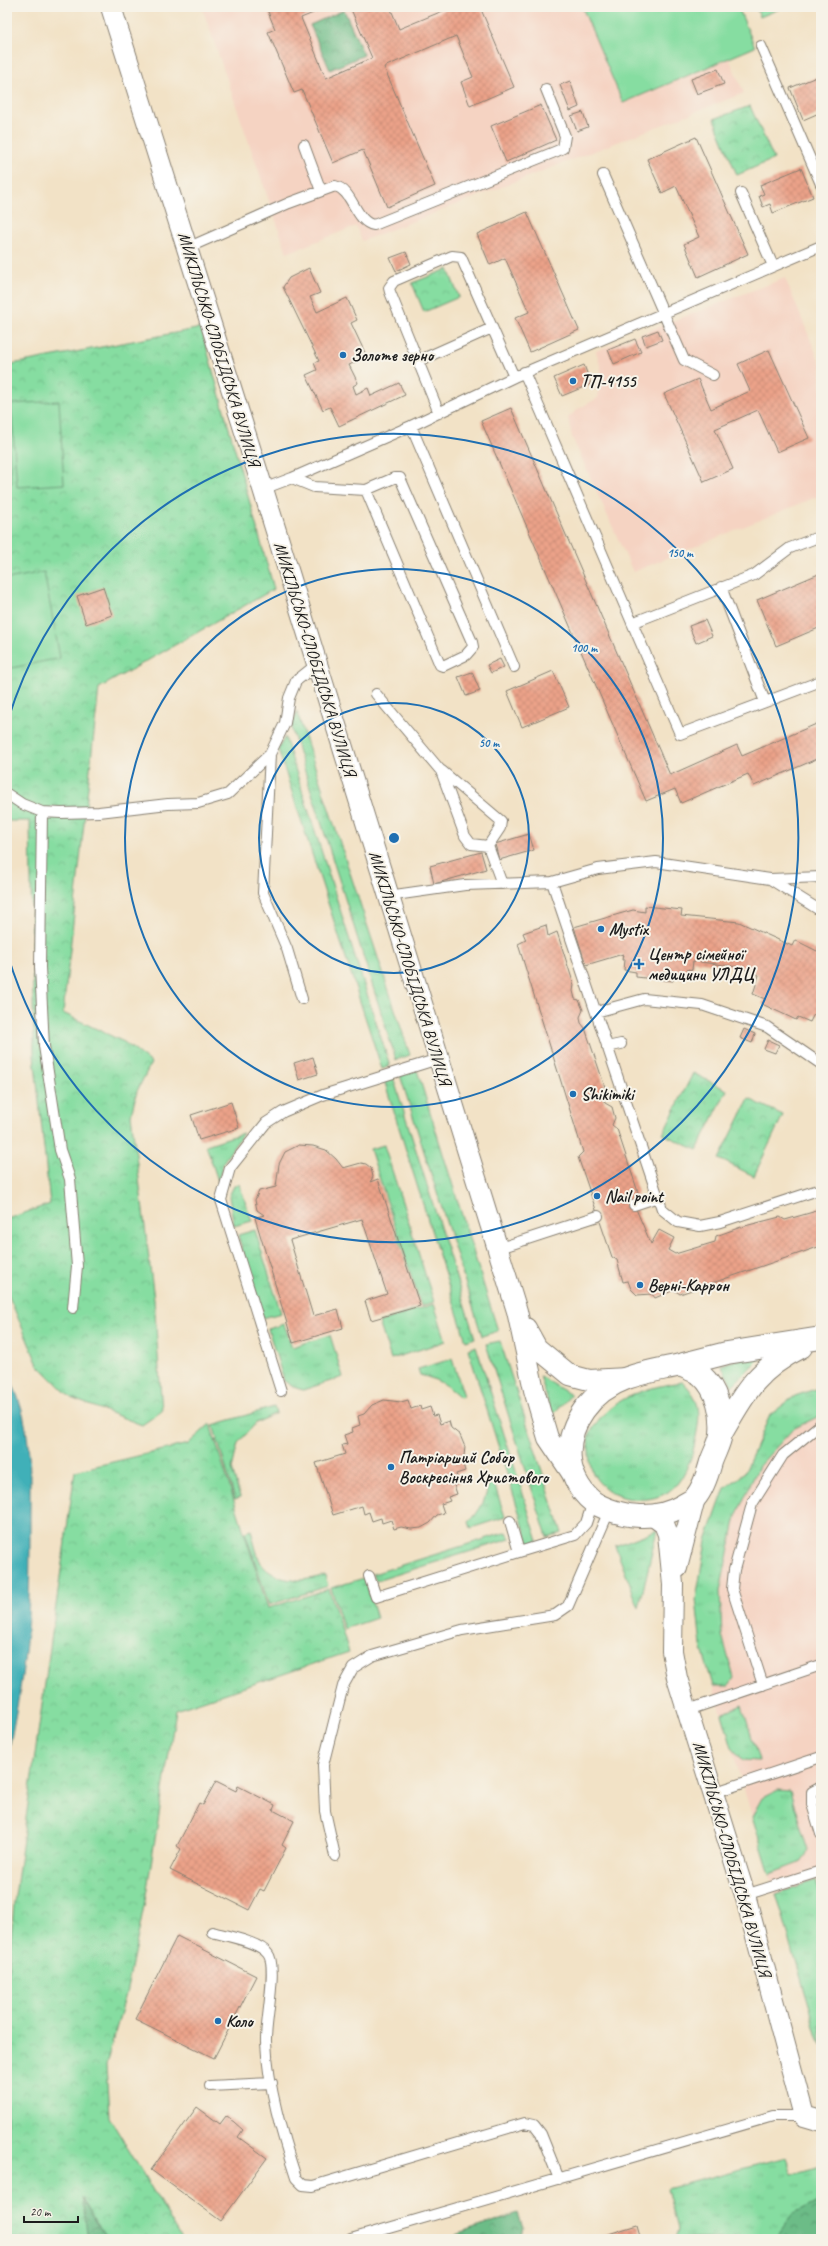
<svg xmlns="http://www.w3.org/2000/svg" width="828" height="2246" font-family="Caveat,sans-serif">
<defs>
<pattern id="grass-tufts" width="24" height="20" patternUnits="userSpaceOnUse"><rect width="24" height="20" fill="#86dda1"/><path d="M3 7l-1-3M5 7V3M7 7l1-3M15 17l-1-3M17 17v-4M19 17l1-3" fill="none" stroke="#73bd8a"/></pattern>
<pattern id="forest-crowns" width="20" height="18" patternUnits="userSpaceOnUse"><rect width="20" height="18" fill="#6cbc87"/><path d="M2 6a3 3 0 1 1 6 0M12 15a3 3 0 1 1 6 0" fill="none" stroke="#58986e"/></pattern>
<pattern id="park-crowns" width="20" height="18" patternUnits="userSpaceOnUse"><rect width="20" height="18" fill="#86dda1"/><path d="M2 6a3 3 0 1 1 6 0M12 15a3 3 0 1 1 6 0" fill="none" stroke="#73bd8a"/></pattern>
<pattern id="building-cross-hatch" width="8" height="8" patternUnits="userSpaceOnUse"><rect width="8" height="8" fill="#eba289"/><path d="M0 0l8 8M0 8l8-8" fill="none" stroke="#c98b76"/></pattern>
</defs>
<rect width="100%" height="100%" fill="#f7f3e8"/>
<filter id="ink" filterUnits="userSpaceOnUse"><feTurbulence type="fractalNoise" baseFrequency=".025" numOctaves="2"/><feDisplacementMap in="SourceGraphic" scale="8" xChannelSelector="R" yChannelSelector="G"/><feConvolveMatrix kernelMatrix="1 2 1 2 8 2 1 2 1" color-interpolation-filters="sRGB"/></filter>
<filter id="wash" filterUnits="userSpaceOnUse"><feTurbulence type="fractalNoise" baseFrequency=".012" numOctaves="4" result="noise"/><feDisplacementMap in="SourceGraphic" scale="16" xChannelSelector="R" yChannelSelector="G"/><feGaussianBlur stdDeviation="0.9" result="paint"/><feColorMatrix in="noise" values="0 0 0 0 0 0 0 0 0 0 0 0 0 0 0 0 0 1.4 0 .05"/><feComposite in="paint" operator="in"/></filter>
<g filter="url(#wash)">
<rect width="100%" height="100%" fill="#f2e2c6"/>
<path fill="#f5d3c2" d="M 202,7 L 738,7 L 755,47 L 729,58 L 744,93 L 362,241 L 356,226 L 287,253 Z
M 785,278 L 821,365 L 821,495 L 633,572 L 572,437 L 568,418 L 578,409 L 598,398 L 601,369 L 596,351 Z
M 821,1387 L 821,2046 L 701,1646 L 696,1599 L 706,1541 L 725,1488 L 744,1474 L 770,1415 L 795,1396 Z"/>
<path fill="url(#grass-tufts)" stroke="#517c5e" d="M 297,712 L 410,1055 L 396,1060 L 291,727 Z
M 285,737 L 390,1066 L 382,1069 L 278,749 Z
M 417,1070 L 498,1331 L 482,1336 L 400,1075 Z
M 393,1077 L 475,1338 L 466,1341 L 384,1080 Z
M 243,1133 L 224,1161 L 218,1181 L 206,1145 Z
M 384,1145 L 434,1302 L 421,1306 L 370,1149 Z
M 239,1184 L 252,1221 L 234,1226 L 229,1196 L 234,1186 Z
M 255,1230 L 281,1313 L 263,1318 L 238,1235 Z
M 434,1304 L 446,1341 L 391,1359 L 379,1322 Z
M 284,1324 L 292,1347 L 330,1335 L 343,1377 L 303,1390 L 293,1387 L 284,1381 L 268,1329 Z
M 500,1341 L 562,1533 L 547,1537 L 486,1344 Z
M 476,1346 L 538,1541 L 529,1544 L 468,1349 Z
M 768,1350 L 732,1386 L 721,1365 Z
M 452,1359 L 464,1396 L 460,1397 C 447,1385 437,1379 420,1375 L 418,1369 Z
M 540,1376 L 571,1395 L 552,1415 Z
M 683,1382 C 704,1403 700,1418 694,1446 C 692,1458 685,1474 677,1484 C 675,1487 671,1489 668,1492 C 645,1506 610,1500 595,1477 C 590,1469 590,1461 589,1453 C 589,1449 588,1442 588,1438 C 589,1434 592,1430 594,1427 C 611,1397 651,1386 683,1382 Z
M 821,1387 L 821,1415 L 793,1429 L 759,1466 L 736,1516 L 720,1591 L 722,1635 L 734,1678 L 728,1686 L 713,1686 L 701,1646 L 696,1599 L 706,1541 L 725,1488 L 744,1474 L 770,1415 L 795,1396 Z
M 274,1407 L 276,1413 L 256,1423 L 238,1443 L 232,1469 L 240,1497 L 235,1499 L 213,1425 Z
M 493,1480 L 505,1517 L 471,1528 L 469,1522 C 481,1510 486,1499 489,1481 Z
M 251,1530 C 253,1538 258,1561 263,1566 C 280,1584 303,1582 325,1575 L 328,1586 L 269,1605 L 245,1532 Z
M 657,1530 L 639,1608 L 615,1546 Z
M 507,1532 L 510,1539 L 376,1581 L 373,1574 Z
M 364,1578 L 377,1618 L 344,1629 L 331,1588 Z
M 742,1705 L 759,1761 L 743,1760 L 732,1748 L 722,1714 Z
M 778,1790 L 790,1791 L 808,1851 L 799,1863 L 770,1874 L 752,1816 L 762,1798 Z
M 816,1880 L 821,1897 L 821,2046 L 776,1894 Z
M 786,2157 L 792,2175 L 821,2167 L 821,2239 L 675,2239 L 678,2229 L 667,2189 Z"/>
<path fill="url(#forest-crowns)" stroke="#446c52" d="M 344,10 L 364,55 L 330,70 L 310,25 Z
M 81,2197 L 107,2239 L 88,2239 Z
M 821,2200 L 821,2239 L 774,2239 L 794,2213 Z
M 518,2213 L 523,2227 L 520,2239 L 444,2239 Z"/>
<path fill="url(#park-crowns)" stroke="#517c5e" d="M 750,106 L 774,159 L 737,175 L 714,119 Z
M 448,269 L 459,297 L 424,312 L 412,283 Z
M 201,328 L 274,589 L 99,688 L 63,1013 L 124,1042 L 151,1063 L 137,1091 L 131,1115 L 154,1299 L 162,1411 L 142,1425 L 71,1398 L 38,1365 L 7,1292 L 7,1219 L 50,1204 L 34,1055 L 30,821 L 7,821 L 7,365 Z
M 693,1073 L 727,1090 L 697,1150 L 663,1134 Z
M 749,1099 L 783,1115 L 754,1176 L 719,1159 Z
M 210,1424 L 268,1608 L 329,1589 L 349,1652 L 176,1710 L 145,1901 L 126,1994 L 106,2065 L 109,2117 L 182,2239 L 107,2239 L 82,2198 L 88,2239 L 7,2239 L 7,1989 L 14,1903 L 75,1471 L 188,1444 Z"/>
<path fill="#86dda1" stroke="#517c5e" d="M 582,7 L 738,7 L 755,47 L 623,103 Z
M 756,7 L 784,7 L 760,17 Z
M 59,401 L 64,484 L 17,487 L 11,404 Z
M 7,417 L 11,484 L 7,484 Z
M 44,572 L 60,658 L 7,669 L 7,579 Z"/>
<path fill="#40b0b8" stroke="#2e666a" d="M 7,1372 C 33,1422 30,1468 30,1523 C 30,1559 30,1595 27,1631 C 24,1675 15,1717 7,1760 Z"/>
<g id="blocks">
<path fill="url(#building-cross-hatch)" d="M 266,7 L 328,7 L 301,18 L 326,78 L 372,58 L 350,7 L 390,7 L 399,29 L 445,10 L 444,7 L 480,7 L 514,87 L 470,106 L 461,82 L 473,77 L 456,36 L 384,67 L 435,186 L 387,207 L 363,150 L 333,163 L 302,90 L 294,93 L 268,32 L 275,29 Z
M 718,69 L 724,84 L 697,94 L 691,79 Z
M 821,75 L 821,117 L 819,113 L 803,120 L 790,88 Z
M 570,81 L 579,107 L 570,111 L 560,85 Z
M 541,105 L 556,140 L 506,162 L 491,126 Z
M 583,112 L 588,127 L 577,131 L 571,116 Z
M 696,137 L 748,254 L 698,277 L 684,244 L 699,237 L 676,186 L 662,193 L 647,159 Z
M 801,168 L 813,197 L 773,213 L 770,204 L 763,207 L 759,196 L 764,194 L 760,185 Z
M 527,212 L 579,330 L 530,352 L 515,318 L 529,312 L 505,258 L 490,265 L 477,234 Z
M 406,252 L 411,264 L 396,271 L 390,258 Z
M 309,268 L 320,293 L 310,297 L 317,312 L 347,298 L 357,320 L 351,323 L 367,357 L 349,365 L 358,383 L 353,386 L 356,394 L 368,388 L 371,396 L 399,383 L 405,395 L 339,426 L 330,407 L 323,410 L 306,375 L 317,370 L 314,363 L 319,361 L 283,287 L 289,278 Z
M 658,330 L 662,340 L 646,346 L 642,336 Z
M 635,339 L 641,352 L 614,364 L 608,350 Z
M 769,350 L 809,438 L 777,452 L 758,410 L 715,429 L 733,469 L 704,482 L 664,394 L 698,379 L 711,409 L 750,391 L 738,364 Z
M 584,365 L 591,384 L 562,396 L 554,378 Z
M 511,408 L 670,775 L 737,745 L 742,756 L 821,722 L 821,757 L 754,786 L 748,774 L 681,803 L 675,789 L 646,801 L 481,421 Z
M 821,573 L 821,627 L 776,646 L 757,600 Z
M 103,587 L 112,615 L 86,624 L 77,596 Z
M 705,620 L 712,636 L 696,643 L 689,626 Z
M 500,659 L 504,667 L 491,673 L 487,665 Z
M 553,671 L 569,707 L 522,727 L 507,691 Z
M 472,672 L 480,691 L 466,696 L 458,677 Z
M 529,834 L 534,850 L 499,860 L 495,844 Z
M 481,852 L 486,869 L 434,884 L 430,866 Z
M 645,906 L 682,910 L 681,916 L 739,922 L 792,946 L 795,940 L 821,953 L 821,1008 L 817,1016 L 814,1014 L 810,1022 L 798,1017 L 796,1020 L 762,1004 L 765,999 L 753,994 L 759,975 L 739,967 L 693,961 L 692,970 L 688,969 L 686,979 L 674,977 L 673,981 L 636,977 L 636,972 L 624,970 L 625,960 L 622,960 L 623,954 L 586,965 L 574,927 L 633,910 L 645,912 Z
M 546,925 L 548,936 L 557,932 L 574,985 L 573,991 L 575,999 L 579,1000 L 583,1010 L 580,1017 L 581,1023 L 585,1028 L 606,1090 L 602,1096 L 605,1103 L 612,1107 L 615,1118 L 612,1125 L 617,1129 L 638,1192 L 633,1202 L 651,1244 L 659,1230 L 674,1238 L 668,1250 L 675,1254 L 715,1242 L 716,1236 L 741,1227 L 780,1217 L 785,1220 L 813,1212 L 821,1205 L 821,1246 L 680,1294 L 674,1290 L 655,1298 L 652,1294 L 637,1295 L 631,1289 L 628,1281 L 623,1282 L 617,1260 L 612,1257 L 578,1157 L 583,1152 L 518,944 L 526,940 L 523,933 Z
M 744,1029 L 755,1034 L 752,1043 L 740,1038 Z
M 768,1040 L 779,1045 L 775,1053 L 764,1049 Z
M 313,1057 L 318,1074 L 299,1080 L 294,1063 Z
M 231,1102 L 239,1128 L 199,1140 L 191,1115 Z
M 299,1145 L 313,1146 L 326,1150 L 336,1159 L 343,1168 L 361,1163 L 366,1164 L 371,1168 L 373,1177 L 370,1182 L 378,1179 L 420,1306 L 371,1320 L 365,1301 L 387,1294 L 362,1219 L 290,1240 L 313,1316 L 338,1309 L 343,1328 L 293,1343 L 255,1218 L 264,1215 L 257,1210 L 255,1200 L 259,1191 L 276,1187 L 279,1164 L 285,1152 Z
M 384,1400 L 401,1402 L 408,1400 L 411,1409 L 420,1406 L 421,1410 L 430,1407 L 433,1416 L 437,1415 L 440,1424 L 449,1421 L 451,1428 L 460,1435 L 465,1447 L 463,1464 L 465,1471 L 456,1474 L 459,1484 L 454,1485 L 457,1494 L 448,1497 L 450,1501 L 441,1504 L 444,1513 L 437,1515 L 430,1523 L 421,1528 L 411,1529 L 401,1527 L 394,1529 L 391,1520 L 382,1523 L 381,1518 L 372,1521 L 369,1512 L 364,1514 L 362,1506 L 333,1515 L 316,1463 L 345,1454 L 342,1445 L 347,1444 L 344,1435 L 353,1432 L 352,1428 L 360,1425 L 358,1416 L 364,1414 L 372,1405 Z
M 216,1781 L 236,1791 L 238,1786 L 275,1805 L 273,1810 L 294,1821 L 282,1845 L 286,1848 L 264,1891 L 260,1889 L 249,1910 L 170,1870 L 181,1849 L 177,1846 L 199,1803 L 203,1805 Z
M 177,1936 L 256,1976 L 214,2058 L 135,2019 Z
M 197,2107 L 220,2124 L 226,2116 L 234,2122 L 243,2130 L 238,2137 L 267,2158 L 221,2221 L 151,2170 Z
M 637,2225 L 641,2239 L 600,2239 L 599,2237 Z"/>
</g>
</g>
<g filter="url(#ink)">
<use href="#blocks" fill-opacity="0" stroke="#877f71" stroke-width="1"/>
<g fill="none" stroke-linecap="round" stroke-linejoin="round">
<g stroke="#877f71" stroke-width="12">
<path id="service" d="M 761,46 L 821,184
M 304,145 L 321,191
M 603,175 L 684,360 L 713,375
M 741,193 L 773,266
M 187,248 L 289,203 L 335,186 C 353,190 355,222 374,225 L 557,151 L 563,148 L 565,136 L 546,89
M 418,361 L 492,328
M 524,372 L 680,734 L 821,681
M 439,413 L 390,292 L 389,288 L 394,281 L 452,256 L 461,257 L 514,377
M 411,426 L 514,667
M 292,478 L 314,487 L 366,490 L 394,478 L 400,478 L 472,642 L 473,647 L 466,655 L 443,666 L 440,665 L 366,490
M 263,489 L 292,478 L 411,426 L 514,377 L 821,246
M 721,587 L 765,702
M 632,623 L 754,575 L 790,548 L 821,536
M 376,694 L 441,771 L 465,836 L 471,844 L 488,846 L 502,884
M 270,754 L 263,893 L 287,949 L 302,999
M 442,771 L 501,821 L 500,828 L 488,846
M 7,794 L 22,804 L 42,812 L 61,813 L 99,812 L 168,804 L 198,803 L 228,794 L 270,754 L 285,723 L 289,698 L 296,681 L 316,665
M 42,812 L 40,967 L 44,1046 L 60,1150 L 70,1179 L 77,1266 L 73,1308
M 770,879 L 821,911
M 552,882 L 662,1209 L 678,1222 L 700,1226 L 720,1222 L 821,1189
M 388,896 L 465,885 L 552,882 L 598,869 L 656,862 L 770,879 L 821,877
M 596,1012 L 644,999 L 702,1005 L 767,1027 L 821,1064
M 607,1047 L 621,1044
M 634,1205 L 658,1197
M 497,1249 L 598,1216
M 281,1391 L 221,1200 L 230,1168 L 266,1123 L 283,1112 L 323,1095 L 438,1059
M 519,1552 L 575,1535 L 586,1523 L 593,1502
M 369,1576 L 376,1597 L 519,1552 L 510,1521
M 763,1685 L 732,1589 L 734,1570 L 752,1504 L 783,1455 L 821,1424
M 688,1710 L 821,1665
M 821,1787 L 812,1792 L 812,1804 L 821,1834
M 713,1793 L 821,1757
M 335,1856 L 325,1811 L 323,1765 L 343,1686 L 353,1668 L 372,1656 L 462,1630 L 555,1615 L 568,1606 L 609,1511
M 745,1895 L 821,1871
M 212,1932 C 227,1936 260,1942 268,1954 C 278,1966 265,2024 266,2042 C 268,2087 282,2135 296,2178 L 303,2185 L 313,2186 L 525,2123 L 534,2125 L 541,2134 L 559,2179
M 210,2086 L 272,2083
M 351,2239 L 773,2116 L 804,2116"/>
</g>
<g stroke="#877f71" stroke-width="22">
<path id="minor" d="M 111,7 L 263,489 L 517,1311 L 534,1390 L 548,1438 L 571,1472
M 526,1328 L 537,1348 L 570,1375 L 589,1380 L 627,1378
M 653,1516 L 664,1524 L 668,1534 L 673,1584 L 672,1651 L 677,1678 L 745,1895 L 804,2116 L 821,2121
M 677,1568 L 695,1498"/>
</g>
<g stroke="#877f71" stroke-width="24">
<path id="tertiary" d="M 680,1365 C 686,1368 696,1371 701,1375 C 717,1389 723,1414 721,1434 C 720,1443 714,1453 711,1462 C 708,1473 703,1489 695,1498 C 692,1501 686,1503 682,1506 C 656,1521 624,1518 598,1505 C 583,1497 572,1477 570,1461 C 566,1423 592,1391 627,1378 C 644,1372 663,1369 680,1365 Z
M 680,1365 L 727,1353 L 821,1338
M 721,1434 C 745,1392 756,1370 801,1347"/>
</g>
<use href="#service" stroke="#fff" stroke-width="10"/>
<use href="#minor" stroke="#fff" stroke-width="20"/>
<use href="#tertiary" stroke="#fff" stroke-width="22"/>
</g>
</g>
<g fill="none" stroke="#1f6fb2" stroke-width="2">
<circle cx="394" cy="838" r="135"/>
<circle cx="394" cy="838" r="269"/>
<path d="M8 720A404 404 0 1 1 8 956"/>
</g>
<g fill="#1f6fb2" stroke="#f7f3e8" stroke-width="1.5">
<circle cx="343" cy="355" r="4"/>
<circle cx="573" cy="381" r="4"/>
<circle cx="601" cy="929" r="4"/>
<path d="M637 958h4v4h4v4h-4v4h-4v-4h-4v-4h4z"/>
<circle cx="573" cy="1094" r="4"/>
<circle cx="597" cy="1196" r="4"/>
<circle cx="640" cy="1285" r="4"/>
<circle cx="391" cy="1467" r="4"/>
<circle cx="218" cy="2021" r="4"/>
</g>
<g text-anchor="middle" dominant-baseline="central" stroke-width="4" stroke-linejoin="round" paint-order="stroke">
<g font-size="17" fill="#1c1c1c" stroke="#f7f3e8">
<text transform="translate(219 349) rotate(73)">МИКІЛЬСЬКО-СЛОБІДСЬКА ВУЛИЦЯ</text>
<text transform="translate(315 659) rotate(73)">МИКІЛЬСЬКО-СЛОБІДСЬКА ВУЛИЦЯ</text>
<text transform="translate(410 968) rotate(73)">МИКІЛЬСЬКО-СЛОБІДСЬКА ВУЛИЦЯ</text>
<text transform="translate(732 1859) rotate(74)">МИКІЛЬСЬКО-СЛОБІДСЬКА ВУЛИЦЯ</text>
</g>
<g font-size="17" font-weight="bold" fill="#1c1c1c" stroke="#f7f3e8" text-anchor="start">
<text x="351" y="355">Золоте зерно</text>
<text x="581" y="381">ТП-4155</text>
<text x="609" y="929">Mystix</text>
<text x="648" y="954">Центр сімейної<tspan x="648" dy="20">медицини УЛДЦ</tspan></text>
<text x="581" y="1094">Shikimiki</text>
<text x="605" y="1196">Nail point</text>
<text x="648" y="1285">Верні-Каррон</text>
<text x="399" y="1457">Патріарший Собор<tspan x="399" dy="20">Воскресіння Христового</tspan></text>
<text x="226" y="2021">Коло</text>
</g>
</g>
<circle cx="394" cy="838" r="6" fill="#1f6fb2" stroke="#f7f3e8" stroke-width="2"/>
<g font-size="12" text-anchor="middle" font-weight="bold" fill="#1f6fb2" stroke="#f7f3e8" stroke-width="4" stroke-linejoin="round" paint-order="stroke">
<text x="680" y="557">150 m</text>
<text x="584" y="652">100 m</text>
<text x="489" y="747">50 m</text>
</g>
<rect width="828" height="2246" fill="none" stroke="#f7f3e8" stroke-width="24"/>
<path d="M24 2216v6h54v-6" fill="none" stroke="#1c1c1c" stroke-width="2"/>
<text x="30" y="2216" font-size="12" fill="#1c1c1c" stroke="#f7f3e8" stroke-width="3" paint-order="stroke">20 m</text>
</svg>
